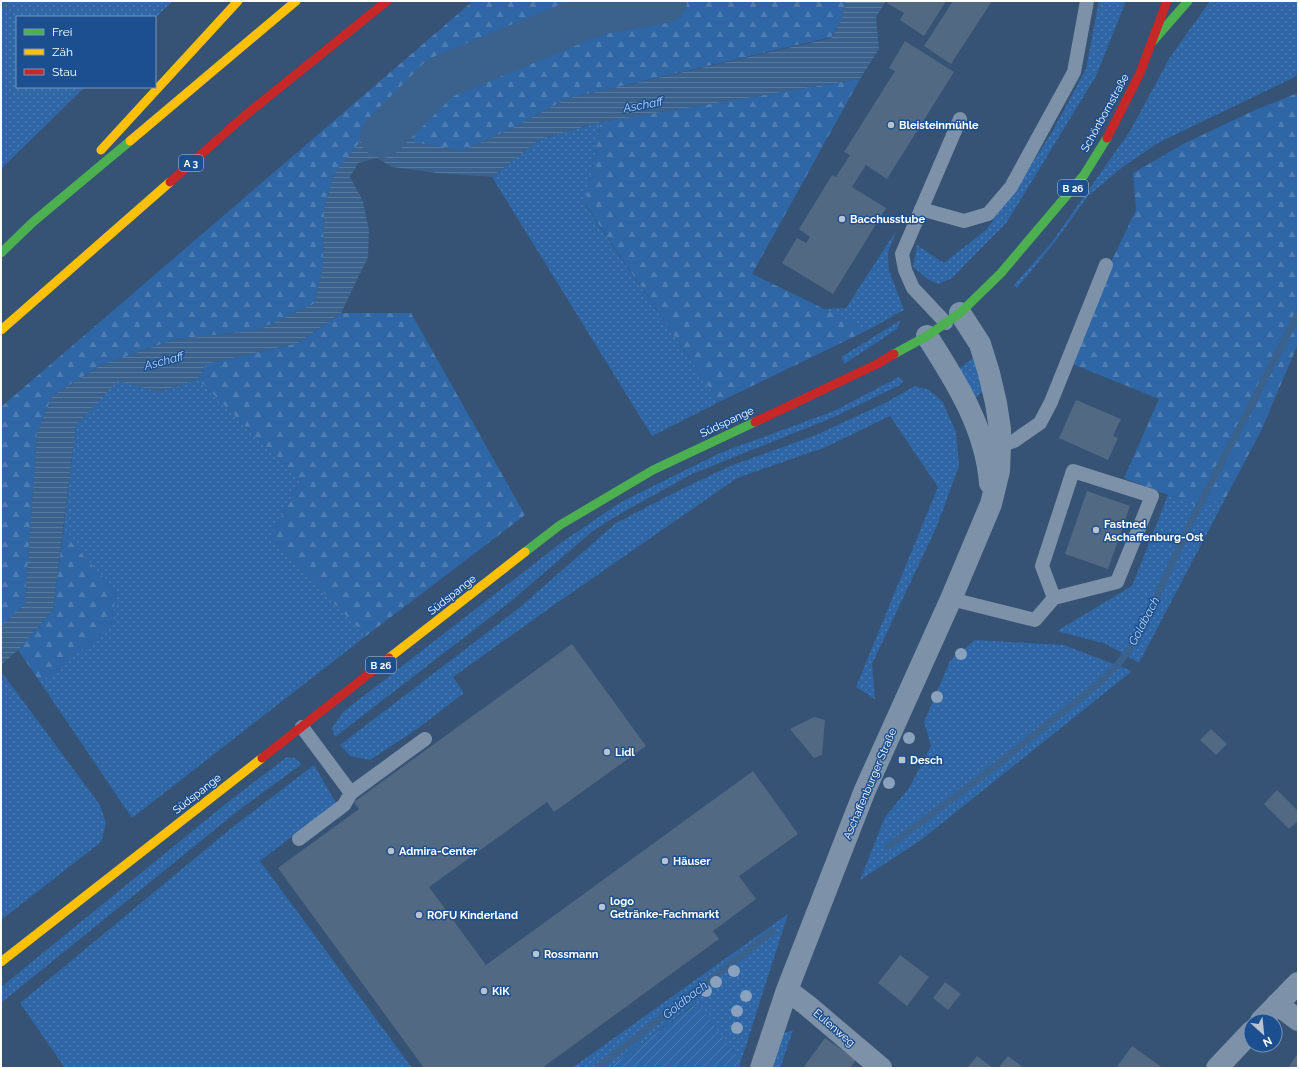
<svg xmlns="http://www.w3.org/2000/svg" width="1299" height="1069" font-family="Raleway,sans-serif">
<defs>
<pattern id="grass-dots" width="8" height="8" patternUnits="userSpaceOnUse"><rect width="8" height="8" fill="#2f66a5"/><path d="M2 2h.1M6 6h.1" fill="none" stroke="#4e7db2" stroke-width="1.8" stroke-linecap="round"/></pattern>
<pattern id="forest-firs" width="22" height="20" patternUnits="userSpaceOnUse"><rect width="22" height="20" fill="#2f66a5"/><path d="M5 1l3.5 6h-7zM16 11l3.5 6h-7z" fill="#4e7db2"/></pattern>
<pattern id="garden-furrows" width="10" height="10" patternUnits="userSpaceOnUse"><rect width="10" height="10" fill="#2f66a5"/><path d="M-1 1l2-2M0 10L10 0M9 11l2-2" fill="none" stroke="#4e7db2"/></pattern>
<pattern id="water-rules" width="6" height="5" patternUnits="userSpaceOnUse"><rect width="6" height="5" fill="#3b618d"/><path d="M0 2.5h6" fill="none" stroke="#58799e"/></pattern>
</defs>
<rect width="100%" height="100%" fill="#365274"/>
<path fill="url(#grass-dots)" d="M 1,1 L 173,1 L 155,18 L 155,17 L 17,17 L 17,87 L 85,87 L 1,169 Z
M 1099,1 L 1126,1 L 1096,76 L 1007,222 L 952,278 L 939,284 L 929,280 L 913,267 L 917,245 L 944,263 L 986,230 L 1015,189 L 1051,134 L 1086,69 Z
M 1210,1 L 1298,1 L 1298,74 L 1293,78 L 1158,143 L 1124,166 L 1088,196 L 1054,243 L 1017,288 L 1014,285 L 1052,242 L 1130,131 L 1169,59 Z
M 601,122 L 585,205 L 719,402 L 652,436 L 492,177 L 540,139 Z
M 896,231 L 888,253 L 889,271 L 904,310 L 868,330 L 824,309 L 846,308 Z
M 901,320 L 897,329 L 844,364 L 841,357 Z
M 973,358 L 983,386 L 982,392 L 976,397 L 969,394 L 955,372 Z
M 899,377 L 903,381 L 900,385 L 834,417 L 692,474 L 625,511 L 594,530 L 510,602 L 335,737 L 332,728 L 343,712 L 562,542 L 621,502 L 720,453 L 834,411 Z
M 198,379 L 300,481 L 270,538 L 366,636 L 132,818 L 40,682 L 111,627 L 116,592 L 63,533 L 76,425 L 118,380 L 159,392 Z
M 915,386 L 929,390 L 942,401 L 956,432 L 959,466 L 937,526 L 872,664 L 875,699 L 856,687 L 938,487 L 890,416 L 826,447 L 737,478 L 554,605 L 453,677 L 464,693 L 417,729 L 370,760 L 350,756 L 340,745 L 519,608 L 616,523 L 674,493 L 730,466 L 816,435 L 885,403 Z
M 1168,495 L 1194,505 L 1224,501 L 1139,663 L 1106,644 L 1057,631 L 1132,586 Z
M 975,640 L 1064,645 L 1132,671 L 921,840 L 860,880 L 885,817 L 909,788 L 931,746 L 924,722 L 950,661 Z
M 3,674 L 100,805 L 106,823 L 101,842 L 1,920 L 1,678 Z
M 287,757 L 295,758 L 302,764 L 239,810 L 1,1003 L 1,987 L 233,798 Z
M 314,765 L 336,803 L 260,861 L 412,1068 L 65,1068 L 20,1003 L 234,826 Z
M 788,914 L 741,1061 L 696,1003 L 608,1068 L 572,1068 Z
M 793,1030 L 780,1068 L 770,1068 L 782,1034 Z"/>
<path fill="url(#forest-firs)" d="M 473,1 L 846,1 L 841,21 L 831,37 L 566,99 L 511,129 L 462,151 L 414,143 L 410,124 L 419,110 L 416,102 L 381,116 L 334,174 L 324,209 L 323,267 L 314,304 L 258,330 L 173,340 L 101,365 L 52,396 L 37,433 L 25,604 L 1,627 L 1,407 Z
M 860,79 L 752,274 L 868,330 L 719,402 L 585,204 L 601,122 Z
M 1298,93 L 1298,344 L 1261,431 L 1224,501 L 1194,505 L 1124,478 L 1159,399 L 1070,363 L 1111,262 L 1136,210 L 1133,173 L 1185,143 L 1255,110 Z
M 341,313 L 411,313 L 525,515 L 366,636 L 270,538 L 300,481 L 198,379 L 206,364 L 298,343 Z
M 63,533 L 116,592 L 111,627 L 40,682 L 18,650 L 53,610 Z"/>
<path fill="url(#garden-furrows)" d="M 697,1003 L 741,1061 L 739,1068 L 608,1068 Z"/>
<path fill="url(#water-rules)" d="M 846,1 L 886,1 L 876,17 L 879,49 L 860,79 L 601,122 L 540,139 L 492,177 L 437,173 L 392,167 L 377,158 L 358,163 L 350,177 L 363,201 L 369,230 L 368,257 L 341,313 L 298,343 L 206,364 L 198,379 L 159,392 L 118,381 L 76,425 L 53,610 L 18,650 L 1,665 L 1,627 L 25,604 L 37,433 L 52,396 L 101,365 L 173,340 L 258,330 L 314,304 L 323,267 L 324,209 L 334,174 L 381,116 L 415,94 L 419,110 L 410,125 L 414,142 L 462,151 L 511,129 L 566,99 L 831,38 L 841,21 Z"/>
<g fill="none" stroke-linecap="round" stroke-linejoin="round">
<path stroke="#3b618d" stroke-width="7" d="M 889,846 L 985,774 L 1098,684 L 1119,663 L 1138,637 L 1190,524 L 1298,314
M 597,1068 L 773,931"/>
<path stroke="#3b618d" stroke-width="44" d="M 382,136 L 440,78 L 597,13 L 665,1"/>
</g>
<path fill="#526984" d="M 888,1 L 946,1 L 924,36 L 900,20 L 904,13 L 887,3 Z
M 953,1 L 992,1 L 951,64 L 924,46 Z
M 905,41 L 954,72 L 887,179 L 866,165 L 852,187 L 886,208 L 833,294 L 782,263 L 797,238 L 806,243 L 810,237 L 799,229 L 832,175 L 836,177 L 850,155 L 844,152 L 895,71 L 889,68 Z
M 1076,400 L 1121,419 L 1113,436 L 1118,438 L 1108,460 L 1059,438 Z
M 1087,491 L 1130,506 L 1108,569 L 1065,554 Z
M 572,644 L 646,746 L 554,812 L 547,802 L 429,887 L 486,965 L 753,771 L 798,834 L 739,876 L 756,899 L 713,931 L 719,939 L 542,1068 L 424,1068 L 278,868 L 359,809 L 354,802 Z
M 814,717 L 825,720 L 822,755 L 814,758 L 790,729 Z
M 1211,729 L 1227,744 L 1216,755 L 1200,740 Z
M 1277,790 L 1298,811 L 1298,821 L 1289,829 L 1264,804 Z
M 900,955 L 929,977 L 907,1006 L 878,983 Z
M 945,982 L 961,994 L 948,1010 L 933,998 Z
M 825,1038 L 856,1060 L 850,1068 L 803,1068 Z
M 1132,1046 L 1163,1068 L 1116,1068 Z
M 1298,1053 L 1298,1068 L 1288,1068 Z
M 977,1056 L 993,1068 L 967,1068 Z
M 1008,1056 L 1024,1068 L 998,1068 Z"/>
<g fill="none" stroke-linecap="round" stroke-linejoin="round">
<path stroke="#7d92a8" stroke-width="14" d="M 921,209 L 964,221 L 988,214 L 1011,187 L 1074,72 L 1087,1
M 946,323 L 913,288 L 905,270 L 902,254 L 960,119
M 994,448 L 1014,441 L 1040,423 L 1051,402 L 1106,265
M 951,599 L 1035,620 L 1054,598 L 1117,582 L 1152,496 L 1073,471 L 1042,566 L 1054,598
M 302,727 L 351,793 L 425,739
M 299,839 L 344,805 L 351,793"/>
<path stroke="#7d92a8" stroke-width="22" d="M 927,336 C 956,381 986,429 990,483
M 787,990 L 808,1006 L 881,1068
M 1277,1004 L 1298,1020
M 1261,1021 L 1298,983
M 761,1068 L 787,990 L 865,790 L 951,599 L 991,504 L 999,471 L 1000,446 L 1000,429 L 996,403 L 989,373 L 980,344 L 960,313
M 1217,1068 L 1251,1032"/>
<path stroke="#4caf50" stroke-width="9" d="M 1153,41 L 1188,1
M 1,253 L 33,222 L 130,141
M 894,354 L 927,336 L 960,313 L 1001,273 L 1084,175 L 1107,138
M 525,552 L 560,525 L 653,470 L 755,422"/>
<path stroke="#ffc107" stroke-width="9" d="M 130,141 L 296,1
M 101,150 L 238,1
M 1,330 L 170,182
M 389,658 L 525,552
M 1,962 L 262,758"/>
<path stroke="#c62828" stroke-width="9" d="M 1107,138 L 1140,73 L 1167,1
M 170,182 L 242,118 L 387,1
M 755,422 L 877,364 L 894,354
M 262,758 L 389,658"/>
</g>
<g fill="#8aa2be">
<circle cx="961" cy="654" r="6"/>
<circle cx="937" cy="697" r="6"/>
<circle cx="909" cy="738" r="6"/>
<circle cx="889" cy="783" r="6"/>
<circle cx="734" cy="971" r="6"/>
<circle cx="716" cy="982" r="6"/>
<circle cx="706" cy="991" r="6"/>
<circle cx="746" cy="996" r="6"/>
<circle cx="737" cy="1011" r="6"/>
<circle cx="737" cy="1028" r="6"/>
</g>
<g fill="#b9c2ce" stroke="#1b4f8f" stroke-width="1.5">
<circle cx="891" cy="125" r="4"/>
<circle cx="842" cy="219" r="4"/>
<circle cx="1096" cy="530" r="4"/>
<circle cx="607" cy="752" r="4"/>
<rect x="898" y="756" width="8" height="8" rx="2"/>
<circle cx="391" cy="851" r="4"/>
<circle cx="665" cy="861" r="4"/>
<circle cx="602" cy="907" r="4"/>
<circle cx="419" cy="915" r="4"/>
<circle cx="536" cy="954" r="4"/>
<circle cx="484" cy="991" r="4"/>
</g>
<g text-anchor="middle" dominant-baseline="central" stroke-width="3" stroke-linejoin="round" paint-order="stroke">
<g fill="#1b4f8f" stroke="#bbcadd" stroke-width="1">
<rect x="179" y="155" width="24" height="16" rx="3"/>
<rect x="1058" y="180" width="30" height="16" rx="3"/>
<rect x="366" y="657" width="30" height="16" rx="3"/>
</g>
<g font-size="10" font-weight="bold" fill="#fff">
<text x="191" y="163">A 3</text>
<text x="1073" y="188">B 26</text>
<text x="381" y="665">B 26</text>
</g>
<g font-size="11" fill="#fff" stroke="#1b4f8f">
<text transform="translate(1105 113) rotate(-61)">Schönbornstraße</text>
<text transform="translate(727 422) rotate(-25)">Südspange</text>
<text transform="translate(452 595) rotate(-38)">Südspange</text>
<text transform="translate(870 784) rotate(-67)">Aschaffenburger Straße</text>
<text transform="translate(197 794) rotate(-38)">Südspange</text>
<text transform="translate(834 1028) rotate(41)">Eulenweg</text>
</g>
<g font-size="11" font-weight="bold" fill="#fff" stroke="#1b4f8f" text-anchor="start">
<text x="899" y="125">Bleisteinmühle</text>
<text x="850" y="219">Bacchusstube</text>
<text x="1104" y="524">Fastned<tspan x="1104" dy="13">Aschaffenburg-Ost</tspan></text>
<text x="615" y="752">Lidl</text>
<text x="910" y="760">Desch</text>
<text x="399" y="851">Admira-Center</text>
<text x="673" y="861">Häuser</text>
<text x="610" y="901">logo<tspan x="610" dy="13">Getränke-Fachmarkt</tspan></text>
<text x="427" y="915">ROFU Kinderland</text>
<text x="544" y="954">Rossmann</text>
<text x="492" y="991">KiK</text>
</g>
<g font-size="12" font-style="italic" fill="#b5d3f5" stroke="#1b4f8f">
<text transform="translate(643 105) rotate(-10)">Aschaff</text>
<text transform="translate(164 361) rotate(-15)">Aschaff</text>
<text transform="translate(1144 621) rotate(-62)">Goldbach</text>
<text transform="translate(685 1000) rotate(-38)">Goldbach</text>
</g>
</g>
<rect width="1299" height="1069" fill="none" stroke="#ffffff" stroke-width="4"/>
<rect x="16" y="16" width="140" height="72" fill="#1b4f8f" stroke="#7695bc"/>
<rect x="24" y="29" width="20" height="6" fill="#4caf50" stroke="#7695bc"/>
<text x="52" y="36" font-size="12" fill="#ffffff">Frei</text>
<rect x="24" y="49" width="20" height="6" fill="#ffc107" stroke="#7695bc"/>
<text x="52" y="56" font-size="12" fill="#ffffff">Zäh</text>
<rect x="24" y="69" width="20" height="6" fill="#c62828" stroke="#7695bc"/>
<text x="52" y="76" font-size="12" fill="#ffffff">Stau</text>
<g transform="translate(1263 1033) rotate(153)"><circle r="19" fill="#1b4f8f" stroke="#7695bc"/>
<path d="M0-3L7 15L0 10L-7 15Z" fill="#b9c2ce"/>
<text y="-6" font-size="11" font-weight="bold" text-anchor="middle" fill="#ffffff">N</text>
</g>
</svg>
